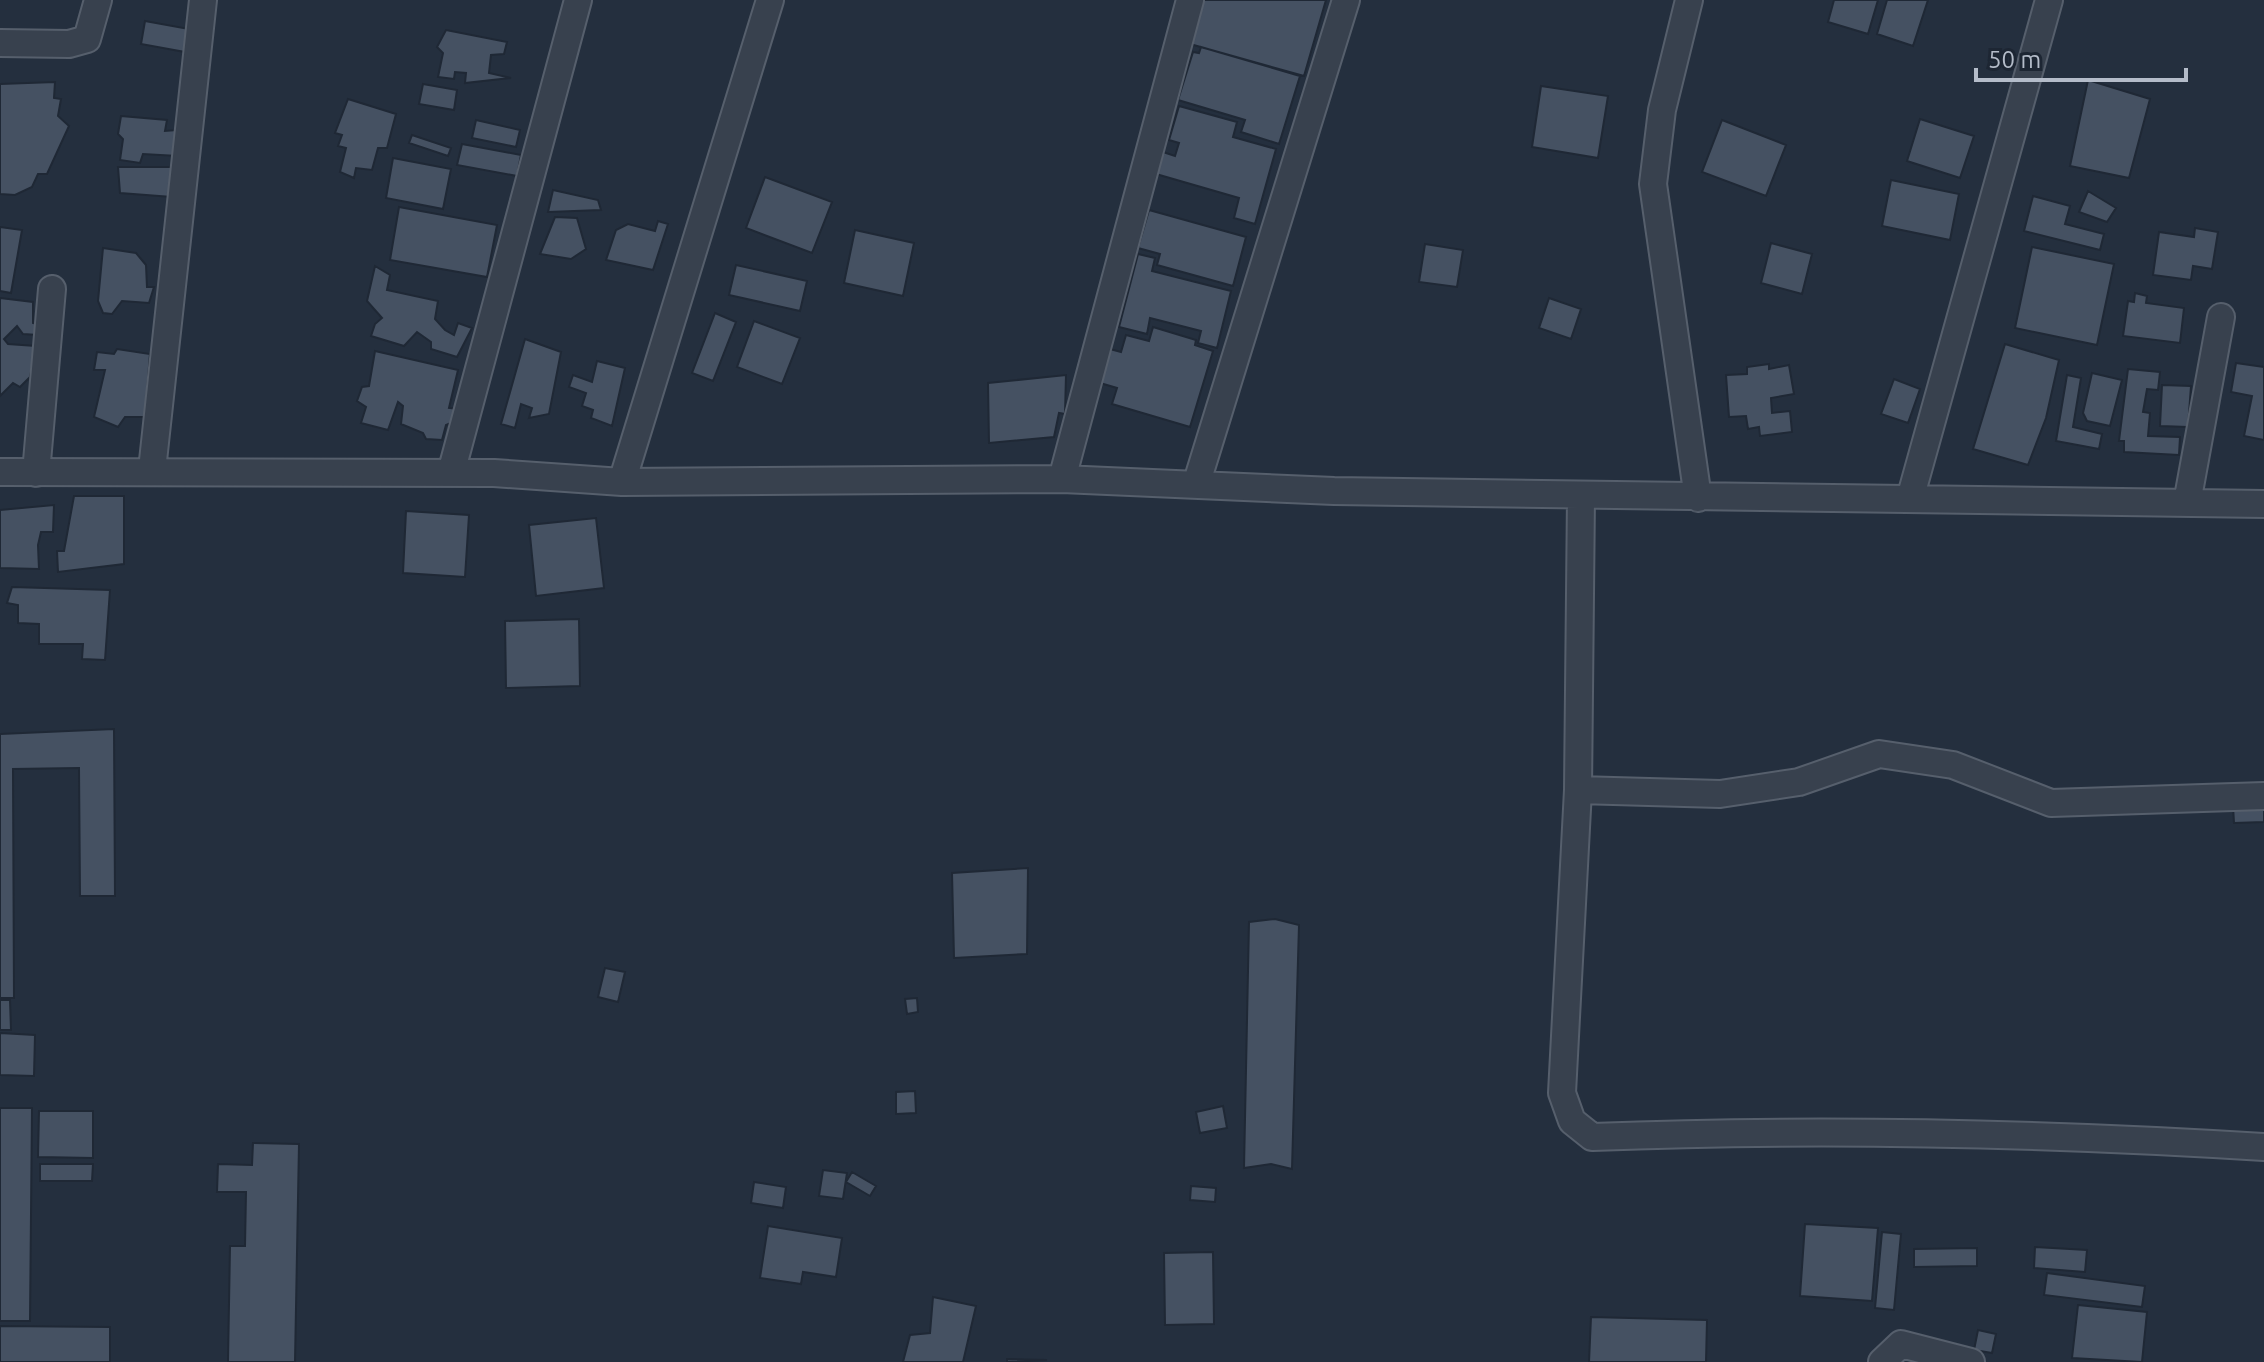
<svg xmlns="http://www.w3.org/2000/svg" width="2264" height="1362" font-family="Ubuntu,sans-serif">
<rect width="100%" height="100%" fill="#242f3e"/>
<path fill="#455162" stroke="#1f2835" stroke-width="2" d="M 1203,0 L 1326,0 L 1304,76 L 1190,44 Z
M 1834,0 L 1878,0 L 1868,34 L 1828,22 Z
M 1887,0 L 1928,0 L 1913,46 L 1877,34 Z
M 145,21 L 189,29 L 185,52 L 141,44 Z
M 446,30 L 507,42 L 504,54 L 491,55 L 489,73 L 511,78 L 465,83 L 466,73 L 455,72 L 454,79 L 438,77 L 443,53 L 437,47 Z
M 1201,47 L 1300,76 L 1279,144 L 1241,132 L 1245,120 L 1178,100 L 1193,52 L 1199,53 Z
M 2088,80 L 2150,99 L 2129,178 L 2070,166 Z
M 55,82 L 54,98 L 61,99 L 58,116 L 69,126 L 47,174 L 38,174 L 32,187 L 15,195 L 0,194 L 0,84 Z
M 423,84 L 457,90 L 454,110 L 419,104 Z
M 1541,86 L 1608,96 L 1598,158 L 1532,147 Z
M 348,99 L 396,114 L 387,148 L 378,148 L 372,170 L 356,168 L 354,178 L 340,172 L 346,148 L 338,146 L 342,135 L 335,133 Z
M 1179,106 L 1237,122 L 1233,137 L 1276,149 L 1255,224 L 1234,218 L 1239,198 L 1156,174 L 1163,152 L 1175,156 L 1179,143 L 1169,140 Z
M 121,116 L 167,120 L 165,131 L 177,130 L 178,156 L 143,154 L 140,163 L 120,160 L 123,139 L 118,134 Z
M 1920,119 L 1974,136 L 1960,178 L 1907,161 Z
M 476,120 L 520,130 L 516,147 L 472,138 Z
M 1722,120 L 1786,145 L 1766,196 L 1702,172 Z
M 412,135 L 451,148 L 448,156 L 409,143 Z
M 462,144 L 521,155 L 517,176 L 457,165 Z
M 393,158 L 451,169 L 443,209 L 386,198 Z
M 118,167 L 175,167 L 172,197 L 120,193 Z
M 765,177 L 832,202 L 812,253 L 746,228 Z
M 1891,180 L 1959,194 L 1950,240 L 1882,226 Z
M 553,190 L 598,200 L 601,210 L 548,212 Z
M 2088,191 L 2116,208 L 2107,222 L 2079,212 Z
M 2033,196 L 2070,206 L 2065,224 L 2104,234 L 2100,250 L 2024,231 Z
M 399,207 L 497,225 L 487,277 L 390,260 Z
M 1149,210 L 1246,237 L 1233,286 L 1157,265 L 1160,254 L 1138,248 Z
M 555,217 L 577,218 L 586,249 L 571,259 L 540,254 Z
M 658,221 L 668,224 L 653,270 L 606,260 L 616,230 L 628,224 L 655,231 Z
M 0,227 L 22,230 L 11,293 L 0,291 Z
M 2195,228 L 2218,232 L 2212,269 L 2193,266 L 2191,280 L 2153,275 L 2159,232 L 2194,237 Z
M 855,230 L 914,243 L 903,296 L 844,283 Z
M 1771,243 L 1812,254 L 1802,294 L 1761,283 Z
M 1425,244 L 1463,250 L 1457,287 L 1419,282 Z
M 2032,247 L 2114,264 L 2097,345 L 2015,328 Z
M 103,248 L 136,253 L 146,265 L 147,287 L 154,287 L 149,303 L 122,301 L 112,314 L 103,313 L 98,301 Z
M 1138,254 L 1155,258 L 1152,271 L 1231,291 L 1217,348 L 1198,343 L 1201,331 L 1150,318 L 1147,334 L 1119,327 Z
M 736,265 L 807,281 L 800,311 L 729,295 Z
M 375,266 L 390,275 L 387,290 L 438,301 L 435,319 L 445,330 L 454,335 L 458,323 L 472,328 L 457,357 L 431,349 L 431,342 L 417,332 L 404,346 L 371,336 L 375,324 L 382,318 L 367,301 Z
M 2135,293 L 2147,296 L 2146,303 L 2184,308 L 2180,343 L 2123,336 L 2128,301 L 2134,302 Z
M 0,298 L 33,302 L 33,323 L 41,325 L 38,335 L 23,334 L 17,326 L 4,339 L 8,344 L 36,346 L 30,377 L 20,387 L 13,383 L 0,396 Z
M 1549,298 L 1581,309 L 1571,339 L 1539,328 Z
M 715,313 L 736,322 L 713,381 L 692,373 Z
M 754,321 L 800,338 L 782,384 L 737,367 Z
M 1153,327 L 1196,340 L 1195,345 L 1213,351 L 1190,427 L 1112,404 L 1117,388 L 1100,383 L 1110,349 L 1121,352 L 1126,335 L 1149,341 Z
M 525,339 L 561,352 L 549,414 L 529,418 L 532,408 L 521,404 L 515,428 L 501,424 Z
M 2005,344 L 2059,360 L 2046,418 L 2028,465 L 1973,449 Z
M 117,349 L 150,354 L 145,417 L 125,417 L 118,427 L 94,417 L 105,370 L 94,370 L 97,352 L 114,354 Z
M 375,351 L 458,370 L 449,408 L 458,409 L 456,421 L 446,425 L 442,440 L 426,439 L 423,433 L 401,424 L 403,406 L 398,402 L 388,430 L 361,423 L 366,407 L 357,401 L 362,387 L 369,386 Z
M 597,361 L 625,368 L 612,426 L 591,418 L 593,410 L 582,406 L 586,393 L 569,387 L 573,375 L 592,382 Z
M 2236,363 L 2264,367 L 2264,440 L 2244,436 L 2252,396 L 2231,392 Z
M 1769,364 L 1769,369 L 1789,365 L 1794,394 L 1771,398 L 1772,413 L 1790,411 L 1792,432 L 1760,436 L 1759,427 L 1748,429 L 1746,416 L 1729,417 L 1726,375 L 1747,374 L 1747,367 Z
M 2128,369 L 2160,372 L 2158,390 L 2147,389 L 2143,412 L 2150,413 L 2148,436 L 2180,437 L 2179,455 L 2124,452 L 2124,441 L 2119,441 Z
M 2092,373 L 2122,380 L 2110,426 L 2087,421 L 2083,413 Z
M 1066,375 L 1065,414 L 1059,413 L 1054,437 L 989,443 L 988,383 Z
M 2067,375 L 2081,378 L 2073,427 L 2102,434 L 2099,449 L 2056,441 Z
M 1894,379 L 1920,389 L 1908,423 L 1881,414 Z
M 2162,385 L 2191,386 L 2188,427 L 2160,426 Z
M 74,496 L 124,496 L 124,564 L 58,572 L 57,551 L 64,551 Z
M 54,505 L 53,532 L 41,532 L 38,545 L 39,569 L 0,568 L 0,510 Z
M 406,511 L 469,515 L 465,577 L 403,573 Z
M 596,518 L 604,588 L 536,596 L 529,525 Z
M 12,587 L 110,590 L 105,660 L 82,659 L 83,644 L 39,644 L 39,624 L 18,623 L 18,605 L 7,603 Z
M 579,619 L 580,686 L 506,688 L 505,621 Z
M 114,729 L 115,896 L 80,896 L 79,768 L 13,769 L 14,998 L 0,998 L 0,734 Z
M 2264,802 L 2264,822 L 2234,823 L 2233,806 Z
M 1028,868 L 1027,954 L 954,958 L 952,873 Z
M 1275,919 L 1299,925 L 1292,1169 L 1271,1164 L 1244,1168 L 1249,922 Z
M 605,968 L 625,972 L 618,1002 L 598,997 Z
M 917,998 L 918,1012 L 907,1014 L 905,999 Z
M 0,1000 L 10,1000 L 11,1030 L 0,1030 Z
M 0,1033 L 35,1035 L 34,1076 L 0,1075 Z
M 915,1091 L 916,1113 L 896,1114 L 896,1092 Z
M 1223,1106 L 1227,1128 L 1200,1133 L 1196,1112 Z
M 0,1108 L 32,1108 L 30,1321 L 0,1321 Z
M 39,1111 L 93,1111 L 93,1158 L 38,1157 Z
M 253,1143 L 299,1144 L 295,1362 L 228,1362 L 230,1246 L 245,1246 L 246,1192 L 217,1192 L 218,1164 L 252,1165 Z
M 40,1164 L 93,1164 L 92,1181 L 40,1181 Z
M 823,1170 L 847,1173 L 843,1199 L 819,1196 Z
M 852,1172 L 876,1186 L 870,1196 L 846,1182 Z
M 754,1182 L 786,1187 L 783,1208 L 751,1203 Z
M 1191,1186 L 1216,1188 L 1215,1202 L 1190,1200 Z
M 1805,1224 L 1878,1228 L 1872,1301 L 1800,1296 Z
M 768,1226 L 842,1238 L 836,1277 L 803,1272 L 801,1284 L 760,1278 Z
M 1882,1232 L 1901,1234 L 1894,1310 L 1875,1308 Z
M 2035,1247 L 2087,1250 L 2085,1272 L 2034,1268 Z
M 1977,1248 L 1977,1266 L 1914,1267 L 1914,1249 Z
M 1213,1252 L 1214,1324 L 1165,1325 L 1164,1253 Z
M 2047,1273 L 2145,1286 L 2142,1307 L 2044,1295 Z
M 933,1297 L 976,1306 L 963,1362 L 903,1362 L 910,1335 L 930,1333 Z
M 2078,1305 L 2147,1312 L 2142,1362 L 2072,1358 Z
M 1591,1317 L 1707,1320 L 1706,1362 L 1589,1362 Z
M 0,1326 L 110,1327 L 110,1362 L 0,1362 Z
M 1978,1330 L 1996,1334 L 1992,1353 L 1974,1350 Z
M 1007,1359 L 1047,1360 L 1007,1362 Z"/>
<g fill="none" stroke-linecap="round" stroke-linejoin="round">
<g stroke="#565f6c" stroke-width="30">
<path id="minor" d="M 1689,0 L 1662,110 L 1653,184 L 1698,498
M 0,43 L 69,44 L 87,39 L 98,0
M 152,470 L 203,0
M 0,472 L 494,473 L 622,482 L 1062,479 L 1334,491 L 2264,504
M 36,473 L 52,289
M 451,473 L 578,0
M 1062,479 L 1190,0
M 622,482 L 770,0
M 1196,485 L 1346,0
M 1581,496 L 1578,790 L 1562,1093 L 1572,1121 L 1592,1137 C 1816,1128 2041,1133 2264,1147
M 1910,499 L 2049,0
M 2187,503 L 2221,317
M 1578,790 L 1720,794 L 1799,782 L 1879,754 L 1953,765 L 2051,803 L 2264,796
M 1882,1362 L 1901,1344 L 1971,1362"/>
</g>
<use href="#minor" stroke="#38414e" stroke-width="26"/>
</g>
<path d="M1976 68v12h210v-12" fill="none" stroke="#b4bcc9" stroke-width="4"/>
<text x="1988" y="68" font-size="24" fill="#b4bcc9" stroke="#1d2633" stroke-width="6" paint-order="stroke">50 m</text>
</svg>
